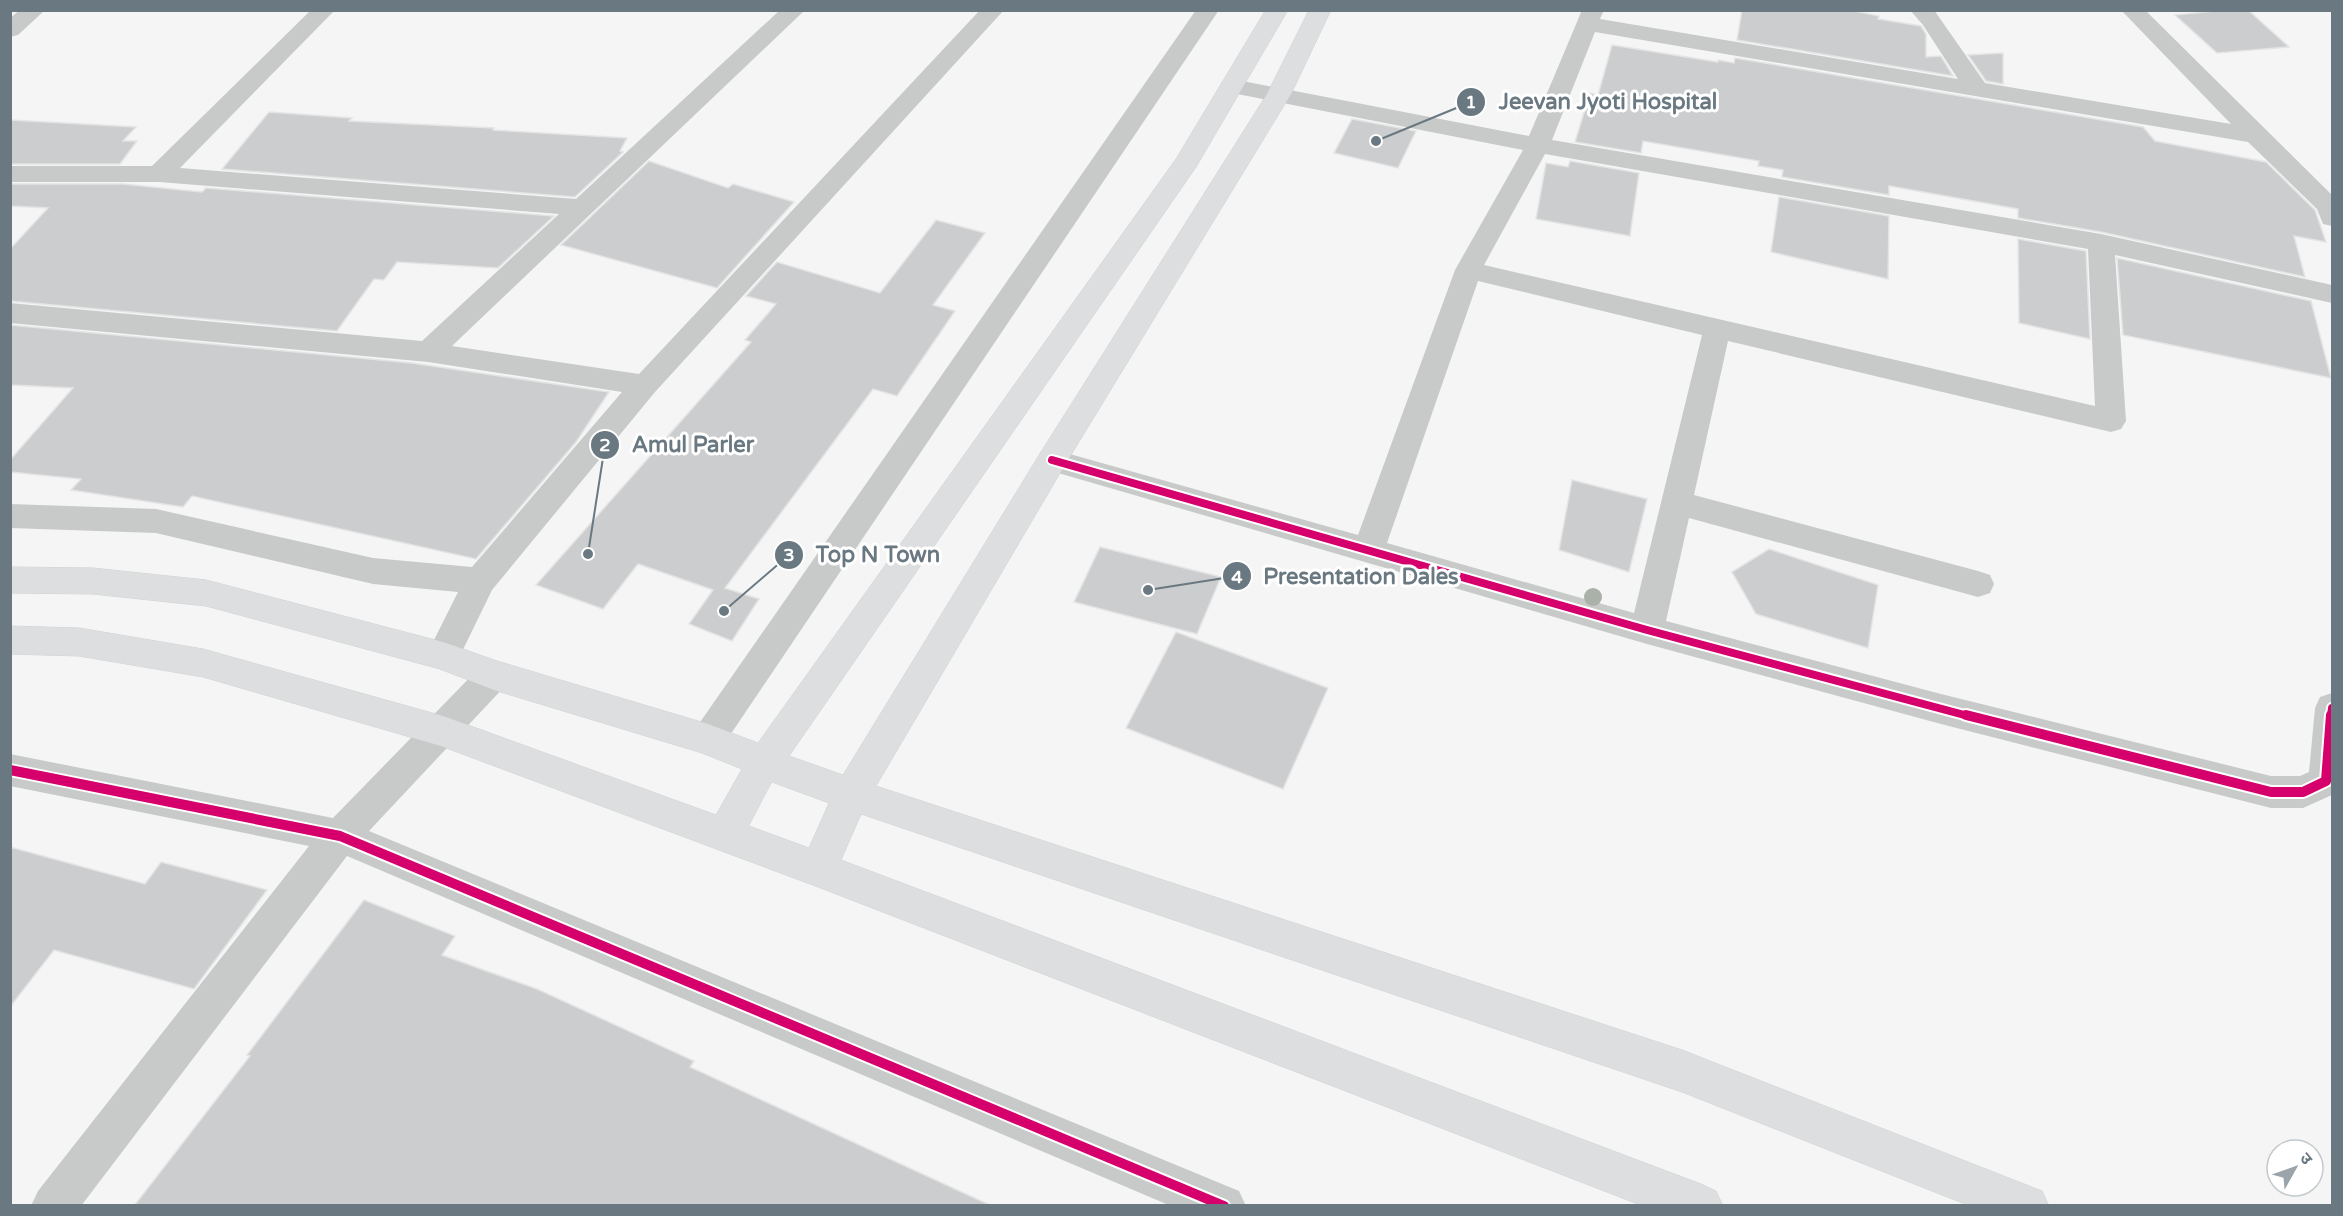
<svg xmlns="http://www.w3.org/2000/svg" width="2343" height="1216" font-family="'Varela Round','Noto Sans Devanagari',sans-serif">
<rect width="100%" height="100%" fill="#f5f5f5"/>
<path fill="#cccdce" stroke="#e4e4e4" stroke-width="1.5" d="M 1742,10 L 1850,10 L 1879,16 L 1878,19 L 1921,26 L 1926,34 L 1926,57 L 1941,56 L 1953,76 L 1737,40 Z
M 2225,10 L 2248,10 L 2289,47 L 2217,53 L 2175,15 Z
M 1612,45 L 1718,62 L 1718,60 L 1734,63 L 1735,58 L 2143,127 L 2155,141 L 2266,162 L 2315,210 L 2326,242 L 2294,236 L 2305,277 L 2101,232 L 2018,218 L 2018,209 L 1889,186 L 1889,195 L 1782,177 L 1783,170 L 1758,166 L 1759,161 L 1643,141 L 1641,153 L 1575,142 L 1590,93 L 1598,95 Z
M 2003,53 L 2003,84 L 1986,81 L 1968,55 Z
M 269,112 L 352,118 L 349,121 L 494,128 L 493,130 L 627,138 L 620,151 L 623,152 L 575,197 L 222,169 Z
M 1352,119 L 1416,131 L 1398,168 L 1334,153 Z
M 10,120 L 136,127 L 123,141 L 137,141 L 120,164 L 10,164 Z
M 649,161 L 728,188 L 733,184 L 794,202 L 717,288 L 561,245 Z
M 1570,161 L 1639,173 L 1630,236 L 1536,219 L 1546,163 L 1568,167 Z
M 10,184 L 123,184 L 202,192 L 206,188 L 554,216 L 498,268 L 397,262 L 384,280 L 374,279 L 337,331 L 10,301 L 10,249 L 48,208 L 10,206 Z
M 1779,197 L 1889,216 L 1888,279 L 1771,252 Z
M 936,220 L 985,233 L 933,305 L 955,311 L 897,396 L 873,389 L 725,588 L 759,599 L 732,641 L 689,624 L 713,590 L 638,564 L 603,609 L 536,585 L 751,342 L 745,340 L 776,304 L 746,296 L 777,262 L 880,293 Z
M 2018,239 L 2086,251 L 2090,339 L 2019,323 Z
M 2117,258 L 2311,301 L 2331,378 L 2123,335 Z
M 10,325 L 412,363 L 609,392 L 576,442 L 476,559 L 192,496 L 183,507 L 71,490 L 81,479 L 10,472 L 10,460 L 73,388 L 10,385 Z
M 1572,480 L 1647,499 L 1629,572 L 1559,550 Z
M 1100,547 L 1221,577 L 1197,634 L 1074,602 Z
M 1769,549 L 1878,585 L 1868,648 L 1756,614 L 1732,572 Z
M 1176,632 L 1328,688 L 1283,789 L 1126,728 Z
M 10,847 L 145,884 L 161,862 L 267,890 L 194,989 L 54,950 L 10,1007 Z
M 364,900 L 455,936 L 442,955 L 537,989 L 694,1061 L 690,1067 L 992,1206 L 134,1206 L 250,1056 L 247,1055 Z"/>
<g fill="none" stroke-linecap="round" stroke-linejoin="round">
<g stroke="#d1d2d2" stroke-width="1">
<path id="secondary" d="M 1266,10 L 1288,10 L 1196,167 L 789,756 L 843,775 L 1041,452 L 1267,94 L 1309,10 L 1331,10 L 1291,94 L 1063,468 L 876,786 L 1682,1050 L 2042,1191 L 2049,1206 L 1970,1206 L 1682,1092 L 861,814 L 841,860 L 1701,1184 L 1716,1191 L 1723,1206 L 1643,1206 L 818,887 L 441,746 L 203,677 L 79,656 L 10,654 L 10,626 L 79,628 L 203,649 L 443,716 L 716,815 L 742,769 L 702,753 L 494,690 L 440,669 L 206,606 L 93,594 L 10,593 L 10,567 L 93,568 L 206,580 L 443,642 L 497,661 L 708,724 L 758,743 L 1176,159 ZM 772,782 L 829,803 L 809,848 L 749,826 Z"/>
</g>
<path fill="#c8caca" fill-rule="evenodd" d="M 20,10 L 45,10 L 18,35 L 10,37 L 10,18 Z
M 311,10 L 335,10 L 180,168 L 576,199 L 780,10 L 805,10 L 452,346 L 639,374 L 980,10 L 1004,10 L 655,392 L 492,590 L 455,666 L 443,670 L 431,666 L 426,656 L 458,592 L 373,584 L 156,533 L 10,528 L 10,504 L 156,509 L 373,558 L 472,567 L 622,392 L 428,362 L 10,323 L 10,303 L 422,341 L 559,214 L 159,182 L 10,182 L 10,166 L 152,166 Z
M 1196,10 L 1219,10 L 720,750 L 708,754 L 696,750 L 690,739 L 696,728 Z
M 1582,10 L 1604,10 L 1600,19 L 1958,79 L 1923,25 L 1910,10 L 1934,10 L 1985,83 L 2231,124 L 2121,10 L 2145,10 L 2332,195 L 2332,226 L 2323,224 L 2317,209 L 2248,142 L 1595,32 L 1552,140 L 2101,234 L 2332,285 L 2332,303 L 2115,255 L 2126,421 L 2121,429 L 2111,432 L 1728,341 L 1694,495 L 1978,571 L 1990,575 L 1994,584 L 1990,593 L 1978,597 L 1689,518 L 1666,621 L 1941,694 L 2271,776 L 2300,776 L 2309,772 L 2315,708 L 2320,697 L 2332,693 L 2332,795 L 2303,808 L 2271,808 L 1941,724 L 1647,644 L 1041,468 L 1037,460 L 1041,452 L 1052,449 L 1358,535 L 1455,270 L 1523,150 L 1232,93 L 1224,91 L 1220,86 L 1224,81 L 1232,79 L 1529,136 ZM 1545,154 L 2088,249 L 2095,406 L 1484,265 ZM 1478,281 L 1702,335 L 1634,613 L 1387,543 Z
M 494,660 L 506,665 L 511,675 L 506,685 L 369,831 L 1239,1191 L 1246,1206 L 1171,1206 L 347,856 L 81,1206 L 31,1206 L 38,1191 L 309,846 L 10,786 L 10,754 L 333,818 L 482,665 Z"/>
<use href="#secondary" fill="#dddedf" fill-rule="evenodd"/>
<g stroke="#fff" stroke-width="12">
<path id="cycleway-far1" d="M 1052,460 L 1647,630 L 1972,717
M 2331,717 L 2332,708"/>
</g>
<g stroke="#fff" stroke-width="14">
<path id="cycleway" d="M 1966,715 L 2271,792 L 2303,792 L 2326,781 L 2331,715
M 10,770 L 340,836 L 1224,1206"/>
</g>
<use href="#cycleway-far1" stroke="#d6006c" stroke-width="8"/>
<use href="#cycleway" stroke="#d6006c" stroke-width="10"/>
</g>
<circle fill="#aab1a7" cx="1593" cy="597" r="9"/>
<path fill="none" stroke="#697881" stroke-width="2" d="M1376 141L1471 102M588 554L605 445M724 611L789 555M1148 590L1237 576"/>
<g fill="#697881" stroke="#fff" stroke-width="2">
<circle cx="1376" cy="141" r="6"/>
<circle cx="588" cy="554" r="6"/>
<circle cx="724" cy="611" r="6"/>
<circle cx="1148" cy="590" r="6"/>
<circle cx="1471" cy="102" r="15"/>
<circle cx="605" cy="445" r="15"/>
<circle cx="789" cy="555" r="15"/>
<circle cx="1237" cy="576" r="15"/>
</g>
<g font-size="18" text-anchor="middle" font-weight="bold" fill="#fff">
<text x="1471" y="108">1</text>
<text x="605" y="451">2</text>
<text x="789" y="561">3</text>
<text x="1237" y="583">4</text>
</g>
<g font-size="22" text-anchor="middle" font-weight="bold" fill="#697881" stroke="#fff" stroke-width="6" stroke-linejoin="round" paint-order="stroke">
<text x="1608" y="109">Jeevan Jyoti Hospital</text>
<text x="693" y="452">Amul Parler</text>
<text x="878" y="562">Top N Town</text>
<text x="1361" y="584">Presentation Dales</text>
</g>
<rect width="2343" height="1216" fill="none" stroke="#697881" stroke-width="24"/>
<g transform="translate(2295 1168) rotate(50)"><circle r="28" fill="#ffffff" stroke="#c3c9cd" stroke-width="1.5"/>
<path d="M0-4.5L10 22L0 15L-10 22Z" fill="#9aa4aa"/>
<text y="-9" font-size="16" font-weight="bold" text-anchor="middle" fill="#697881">उ</text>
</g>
</svg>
